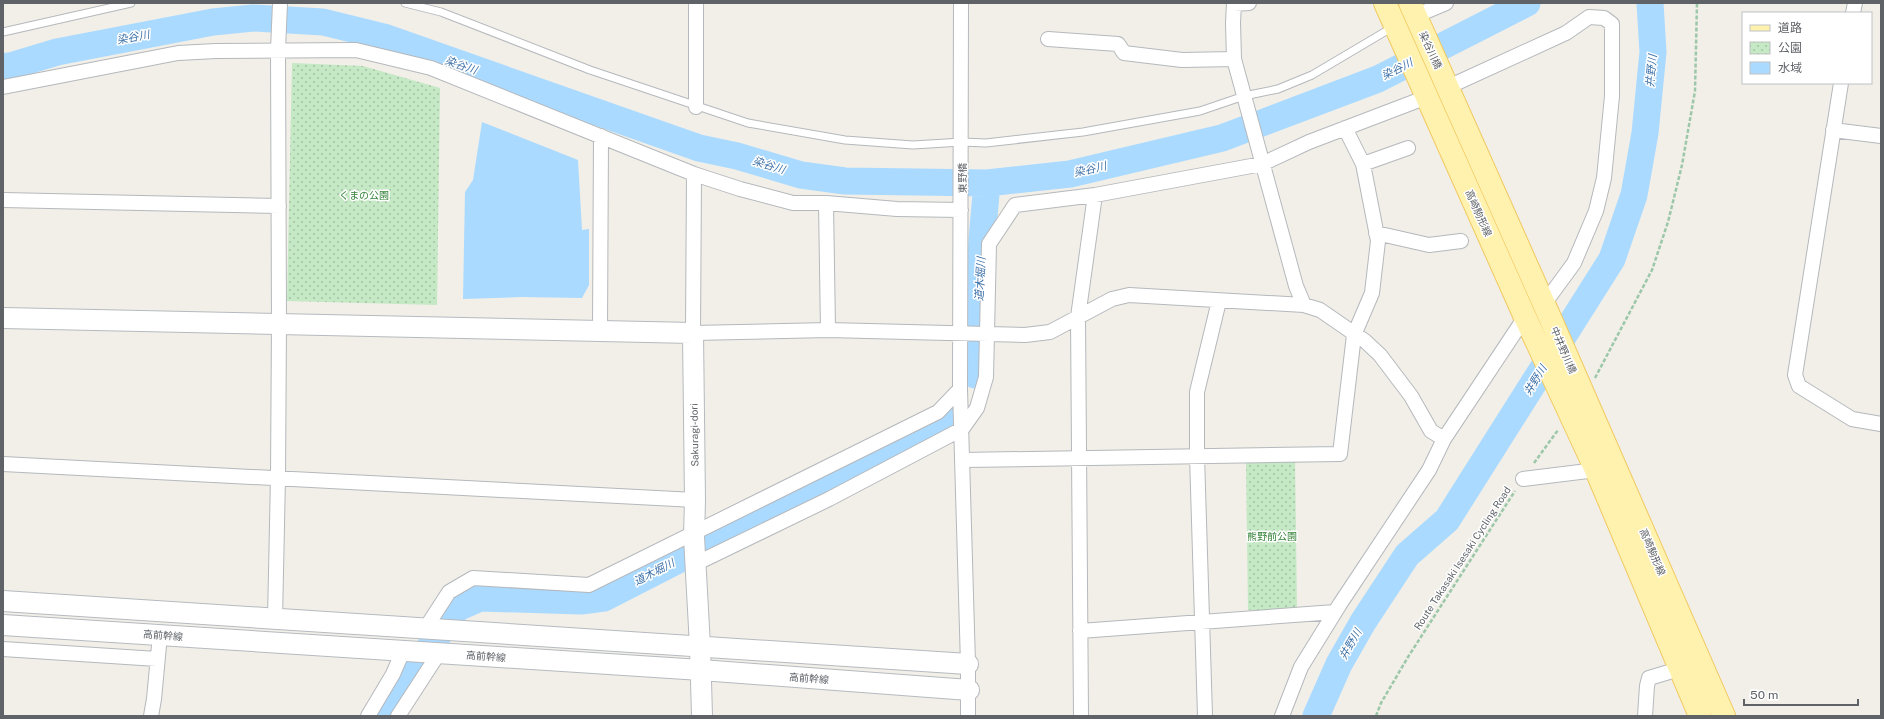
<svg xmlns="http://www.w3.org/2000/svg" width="1884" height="719" font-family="'Public Sans','Noto Sans JP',sans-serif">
<defs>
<pattern id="park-dots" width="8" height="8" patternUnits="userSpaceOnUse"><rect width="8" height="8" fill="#c5e8c5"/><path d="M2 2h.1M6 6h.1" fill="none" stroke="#a3c0a4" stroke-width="1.8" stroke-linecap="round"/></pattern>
</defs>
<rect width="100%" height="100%" fill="#f1efe8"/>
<path fill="url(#park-dots)" d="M 292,63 L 363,66 L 440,88 L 437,305 L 287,301 Z
M 1295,461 L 1297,610 L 1248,610 L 1246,462 Z"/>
<path fill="#aadaff" d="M 482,122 L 578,160 L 582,230 L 589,229 L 589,285 L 582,298 L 521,297 L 463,299 L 465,192 L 473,180 Z"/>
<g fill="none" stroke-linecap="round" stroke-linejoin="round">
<path stroke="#aadaff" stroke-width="27" d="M 3,67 L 14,65 L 57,52 L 213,22 L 253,18 L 323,22 L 384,37 L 699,148 L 737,156 L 801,175 L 845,181 L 987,183 L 1070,174 L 1222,138 L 1378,79 L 1527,3
M 975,375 L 982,239 L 987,183
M 382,716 L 457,608 L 480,598 L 581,601 L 604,598 L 946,423 L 953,416
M 1316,716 L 1339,664 L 1363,622 L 1407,555 L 1447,520 L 1612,259 L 1634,195 L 1645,133 L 1653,52 L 1650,3"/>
<g stroke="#b5b8bc" stroke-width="9">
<path id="lane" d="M 405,3 L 441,12 L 590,70 L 748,123 L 845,140 L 913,145 L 962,142 L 986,143 L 1083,132 L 1200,111 L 1244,96 L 1278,89 L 1312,75 L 1393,27
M 3,32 L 131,3"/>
</g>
<g stroke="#b5b8bc" stroke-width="16">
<path id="street" d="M 961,3 L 960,389 L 968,664 L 968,716
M 1234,3 L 1233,23 L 1234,59 L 1296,286 L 1304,305
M 1234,4 L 1249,3
M 1853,13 L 1855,3
M 1415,16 L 1446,3
M 1048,39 L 1118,44 L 1124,53 L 1182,60 L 1234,59
M 1841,83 L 1795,375 L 1799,386 L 1852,419 L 1881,424
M 3,87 L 178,53 L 216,51 L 356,50 L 431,68 L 694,174 L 740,189 L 793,203 L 826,203 L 897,209 L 961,210
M 1448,87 L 1566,33 L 1589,17 L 1604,18 L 1612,24 L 1612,96 L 1604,178 L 1596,211 L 1574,263 L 1544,304
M 696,107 L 696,3
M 1833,130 L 1881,136
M 1363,164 L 1408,148
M 694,174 L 693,333 L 828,330 L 1025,335 L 1050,332 L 1112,299 L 1129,295 L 1304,305 L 1320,310 L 1365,341 L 1380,355 L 1411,396 L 1431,431 L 1444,439
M 3,200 L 279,206
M 826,203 L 828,330
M 1376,233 L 1429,245 L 1461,241
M 600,331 L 601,136
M 963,460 L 1340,454 L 1354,335 L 1372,293 L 1378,241 L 1363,164 L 1345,128
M 3,464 L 695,500
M 1523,479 L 1596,470 L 1602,468
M 695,564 L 829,499 L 962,429 L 977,408 L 986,377 L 989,244 L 1015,205 L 1095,195 L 1262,164 L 1309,142 L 1427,97
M 275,620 L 278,477 L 279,323 L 278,50 L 280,3
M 425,629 L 449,592 L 473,578 L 589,585 L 938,412 L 960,389
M 1080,631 L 1335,612
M 3,649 L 157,659
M 151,716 L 154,699 L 160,635
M 368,716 L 393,674 L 403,651
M 398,716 L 439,653
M 1081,716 L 1078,317 L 1095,195
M 1205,716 L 1197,456 L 1197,392 L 1219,301
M 1282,716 L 1301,667 L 1340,604 L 1429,470 L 1444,439 L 1525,317
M 1645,716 L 1647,686 L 1649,678 L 1679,669"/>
</g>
<g stroke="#b6babf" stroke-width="22">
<path id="secondary" d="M 3,318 L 693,333 L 695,500 L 694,537 L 700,646 L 702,716
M 3,601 L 968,664
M 3,625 L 701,670 L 969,690"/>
</g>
<g stroke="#f2c960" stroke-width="24">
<path id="primary" d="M 1385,3 L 1525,317 L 1596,470 L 1700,716
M 1410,3 L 1548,313 L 1724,716"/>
</g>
<path stroke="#9cc7a9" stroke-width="2.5" stroke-dasharray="4 2" stroke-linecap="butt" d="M 1595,378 L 1652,270 L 1668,222 L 1682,165 L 1695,91 L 1697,3
M 1534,463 L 1558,430
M 1376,716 L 1381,703 L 1408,657 L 1515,491"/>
<use href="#lane" stroke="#fff" stroke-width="7"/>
<use href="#street" stroke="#fff" stroke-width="14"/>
<use href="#secondary" stroke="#fff" stroke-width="20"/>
<use href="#primary" stroke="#fff2af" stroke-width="22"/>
</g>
<g text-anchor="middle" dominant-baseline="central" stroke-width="3" stroke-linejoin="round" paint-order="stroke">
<g font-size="10" fill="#5f6368" stroke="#fff">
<text transform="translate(1431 50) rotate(65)">染谷川橋</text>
<text transform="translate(962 178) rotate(-90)">東野橋</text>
<text transform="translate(1479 213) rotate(66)">高崎駒形線</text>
<text transform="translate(1564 350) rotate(67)">中井野川橋</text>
<text transform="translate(694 435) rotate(-91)">Sakuragi-dori</text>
<text transform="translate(1653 552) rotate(67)">高崎駒形線</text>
<text transform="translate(1462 558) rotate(-57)">Route Takasaki Isesaki Cycling Road</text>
<text transform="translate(163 635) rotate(4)">高前幹線</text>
<text transform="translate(486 656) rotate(4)">高前幹線</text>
<text transform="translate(809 678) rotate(4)">高前幹線</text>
</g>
<g font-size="10" fill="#348238" stroke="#fff">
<text x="364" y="195">くまの公園</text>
<text x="1272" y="536">熊野前公園</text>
</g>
<g font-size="11" font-style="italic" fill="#4174aa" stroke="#fff">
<text transform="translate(133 37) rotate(-11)">染谷川</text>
<text transform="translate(461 65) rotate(19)">染谷川</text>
<text transform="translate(1397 69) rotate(-27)">染谷川</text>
<text transform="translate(1651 71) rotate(-85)">井野川</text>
<text transform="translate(769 165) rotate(17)">染谷川</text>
<text transform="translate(1090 169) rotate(-13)">染谷川</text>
<text transform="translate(980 279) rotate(-87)">道木堀川</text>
<text transform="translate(1535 380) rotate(-58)">井野川</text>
<text transform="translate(654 572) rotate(-27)">道木堀川</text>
<text transform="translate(1350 644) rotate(-60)">井野川</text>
</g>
</g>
<rect width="1884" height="719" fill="none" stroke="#5f6368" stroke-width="8"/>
<rect x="1742" y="12" width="130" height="72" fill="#ffffff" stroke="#bfc1c3"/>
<rect x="1750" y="25" width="20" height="6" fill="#fff2af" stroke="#bfc1c3"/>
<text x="1778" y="32" font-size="12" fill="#5f6368">道路</text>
<rect x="1750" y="42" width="20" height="12" fill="url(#park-dots)" stroke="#bfc1c3"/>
<text x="1778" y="52" font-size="12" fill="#5f6368">公園</text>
<rect x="1750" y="62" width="20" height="12" fill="#aadaff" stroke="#bfc1c3"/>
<text x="1778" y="72" font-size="12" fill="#5f6368">水域</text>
<path d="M1744 699v6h114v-6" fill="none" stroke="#5f6368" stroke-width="2"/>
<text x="1750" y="699" font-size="12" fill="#5f6368" stroke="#ffffff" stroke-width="3" paint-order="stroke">50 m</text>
</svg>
